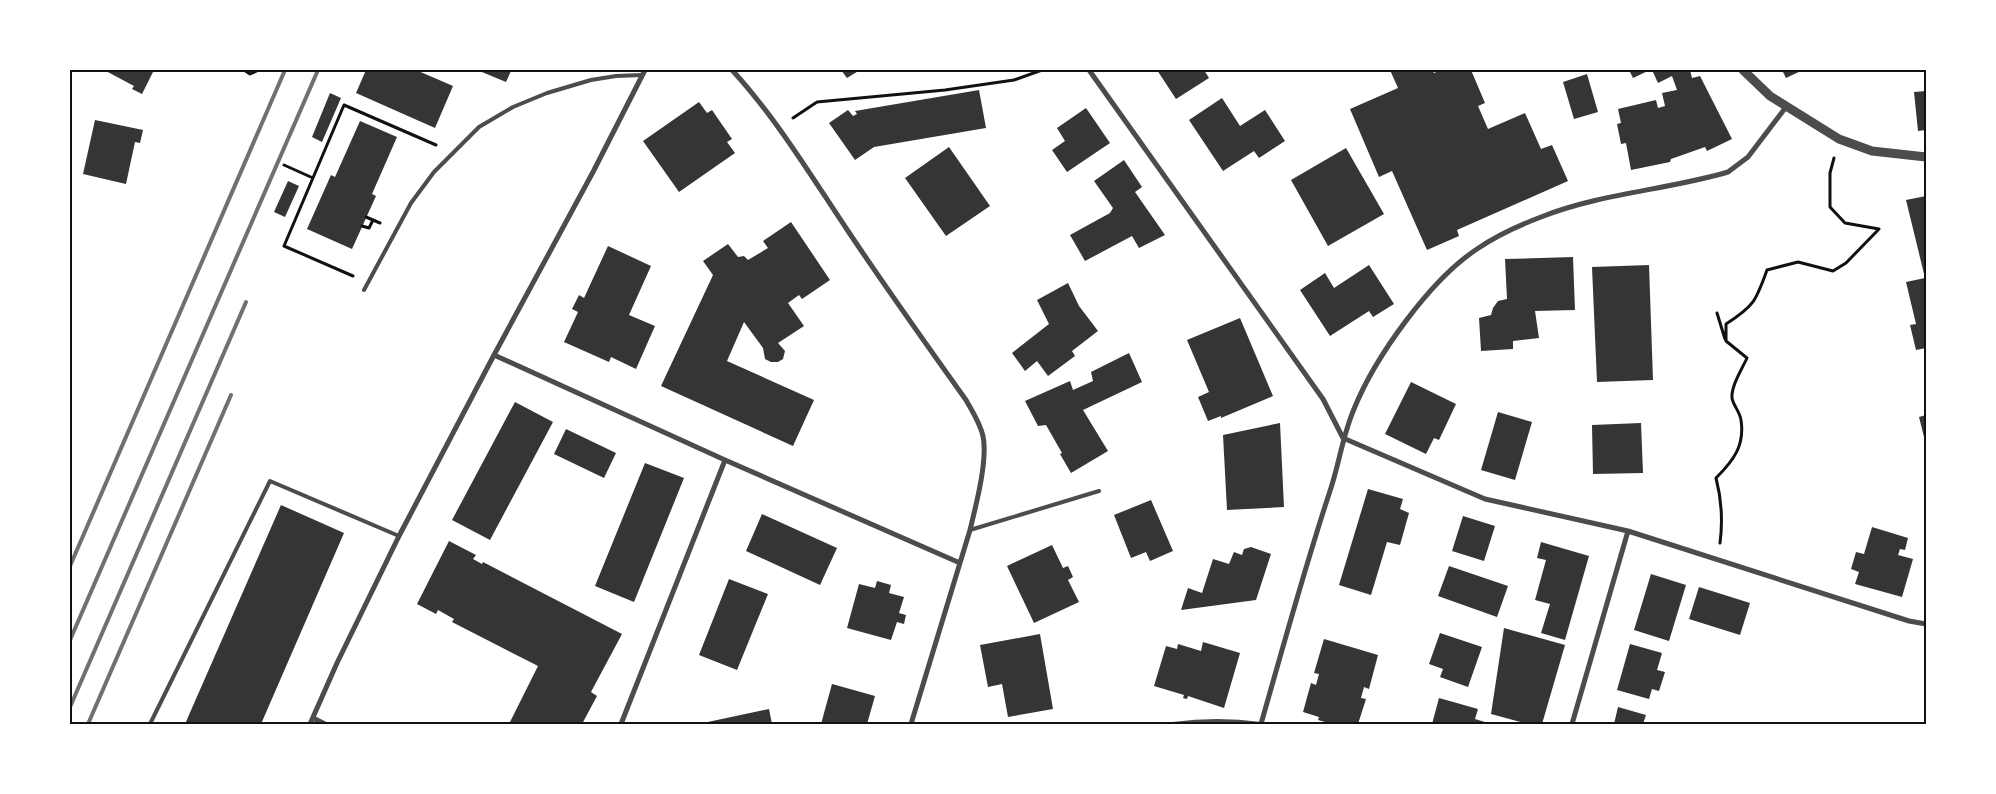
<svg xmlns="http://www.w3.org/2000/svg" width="1996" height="794" font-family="Inter,sans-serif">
<rect width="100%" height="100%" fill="#fff"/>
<path fill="#353535" d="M 104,70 L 150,70 L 153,72 L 142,94 L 132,89 L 134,86 Z
M 366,70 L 416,70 L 453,86 L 435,128 L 356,93 Z
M 477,70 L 515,70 L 514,72 L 511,71 L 506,82 Z
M 841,70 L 860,70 L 847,78 Z
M 1157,70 L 1204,70 L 1209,78 L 1176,99 Z
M 1390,70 L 1432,70 L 1434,73 L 1441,70 L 1471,70 L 1485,103 L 1478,106 L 1488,129 L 1525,113 L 1541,149 L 1552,145 L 1568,181 L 1457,230 L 1459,236 L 1427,250 L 1392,171 L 1379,177 L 1350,109 L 1398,88 Z
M 1629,70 L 1650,70 L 1633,78 Z
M 1652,70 L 1690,70 L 1692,78 L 1700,76 L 1732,139 L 1707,151 L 1705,147 L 1671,159 L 1670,162 L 1631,170 L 1626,143 L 1621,144 L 1617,124 L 1621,123 L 1618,109 L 1656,100 L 1658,108 L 1665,106 L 1662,93 L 1677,90 L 1672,76 L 1658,83 Z
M 1782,70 L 1803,70 L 1786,78 Z
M 1587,74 L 1598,112 L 1574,119 L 1563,82 Z
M 979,90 L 986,128 L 874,147 L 855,160 L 829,123 L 848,110 L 853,116 L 857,114 L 855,111 Z
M 1926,91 L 1926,130 L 1918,131 L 1914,92 Z
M 330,93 L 341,98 L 322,142 L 312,137 Z
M 1222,98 L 1240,126 L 1265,110 L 1285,141 L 1259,158 L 1254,151 L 1223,171 L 1189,120 Z
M 699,102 L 707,113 L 712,110 L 732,139 L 727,142 L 735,153 L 679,192 L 643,141 Z
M 1086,108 L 1110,143 L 1067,172 L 1052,150 L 1065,141 L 1057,128 Z
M 95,120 L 143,130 L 140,143 L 135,142 L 126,184 L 83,174 Z
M 360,121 L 397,137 L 372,194 L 376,196 L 352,249 L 307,229 L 331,175 L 335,177 Z
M 949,147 L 990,206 L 946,236 L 905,178 Z
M 1346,148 L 1384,214 L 1328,246 L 1291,180 Z
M 1124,160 L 1142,187 L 1135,192 L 1165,235 L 1139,248 L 1132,236 L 1085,261 L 1070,235 L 1110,213 L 1113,208 L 1094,181 Z
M 288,181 L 299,186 L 285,217 L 274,212 Z
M 1926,196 L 1926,348 L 1916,350 L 1910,325 L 1916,324 L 1906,282 L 1925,278 L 1906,200 Z
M 791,222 L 830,280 L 802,299 L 799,295 L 788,303 L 804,326 L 778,343 L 785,351 L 783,359 L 778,362 L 771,362 L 765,359 L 763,348 L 744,322 L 727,361 L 814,400 L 793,446 L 661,386 L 713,275 L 703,261 L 728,244 L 738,257 L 744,256 L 748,260 L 768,248 L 763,241 Z
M 608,246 L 651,266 L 629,315 L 655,326 L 636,369 L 611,357 L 609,362 L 564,342 L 578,312 L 572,309 L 579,295 L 584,298 Z
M 1573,257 L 1575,310 L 1535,311 L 1539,338 L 1513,341 L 1513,349 L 1481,351 L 1479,318 L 1491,315 L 1493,308 L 1498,301 L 1507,299 L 1505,259 Z
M 1369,265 L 1394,304 L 1373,317 L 1369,311 L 1330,336 L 1300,290 L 1325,273 L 1334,288 Z
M 1649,265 L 1653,380 L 1597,382 L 1592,267 Z
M 1068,283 L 1079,306 L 1098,331 L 1072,351 L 1075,356 L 1048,376 L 1037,361 L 1025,371 L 1012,353 L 1049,324 L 1037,300 Z
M 1240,318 L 1273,396 L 1221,418 L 1221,416 L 1208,421 L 1198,397 L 1209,392 L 1187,340 Z
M 1129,353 L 1142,382 L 1083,410 L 1108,451 L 1071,473 L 1060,454 L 1062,453 L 1046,425 L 1038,426 L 1025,401 L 1070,381 L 1073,390 L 1093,381 L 1091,372 Z
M 1411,382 L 1456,404 L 1439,440 L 1434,438 L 1426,454 L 1385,434 Z
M 515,402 L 553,422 L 490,540 L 452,520 Z
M 1498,412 L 1532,422 L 1515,480 L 1481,470 Z
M 1926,415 L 1926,441 L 1925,441 L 1919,417 Z
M 1280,423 L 1284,507 L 1227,510 L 1223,435 Z
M 1641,423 L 1643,473 L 1593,474 L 1592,425 Z
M 566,429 L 616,453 L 604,478 L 554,454 Z
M 645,463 L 684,478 L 634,602 L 595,586 Z
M 1368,489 L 1403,499 L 1400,509 L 1409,513 L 1400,545 L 1387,542 L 1371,595 L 1339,585 Z
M 1151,500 L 1173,551 L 1150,561 L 1146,552 L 1131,558 L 1114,515 Z
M 281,505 L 344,533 L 261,724 L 185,724 Z
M 762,514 L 837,548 L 820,585 L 746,551 Z
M 1463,516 L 1495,526 L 1484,561 L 1452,551 Z
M 1872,527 L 1908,538 L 1905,550 L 1900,549 L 1898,555 L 1913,559 L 1902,597 L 1855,584 L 1859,572 L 1851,569 L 1856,552 L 1864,554 Z
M 449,541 L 476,555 L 473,559 L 482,564 L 483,562 L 622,634 L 591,692 L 597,696 L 582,724 L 509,724 L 538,666 L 452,622 L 454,619 L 438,610 L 436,614 L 417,604 Z
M 1541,542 L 1589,556 L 1565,640 L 1541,633 L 1550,604 L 1535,600 L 1546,560 L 1537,558 Z
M 1052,545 L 1063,568 L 1068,566 L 1073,577 L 1068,580 L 1079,602 L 1034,623 L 1007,566 Z
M 1251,547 L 1271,554 L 1256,600 L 1181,610 L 1188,588 L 1202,593 L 1213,559 L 1229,564 L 1234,552 L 1242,555 L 1244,549 Z
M 1449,566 L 1508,586 L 1497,617 L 1438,596 Z
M 1651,574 L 1686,585 L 1669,641 L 1634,630 Z
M 729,579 L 768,594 L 737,670 L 699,655 Z
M 877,581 L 891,585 L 889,593 L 904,597 L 899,613 L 906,615 L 904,624 L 897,622 L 891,640 L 847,628 L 859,584 L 875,588 Z
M 1699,587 L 1750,603 L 1740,635 L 1689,619 Z
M 1504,628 L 1565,645 L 1542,724 L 1528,724 L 1491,714 Z
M 1440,633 L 1482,647 L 1468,687 L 1440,677 L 1443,669 L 1429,664 Z
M 1040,634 L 1053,709 L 1008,717 L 1002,684 L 988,687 L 980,645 Z
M 1324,639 L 1378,655 L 1369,689 L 1364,687 L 1361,698 L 1366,699 L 1358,724 L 1332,724 L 1318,720 L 1319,717 L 1303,712 L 1311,683 L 1316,685 L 1319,674 L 1314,673 Z
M 1203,642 L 1240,653 L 1224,708 L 1188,696 L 1187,699 L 1183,698 L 1184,695 L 1154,686 L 1166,646 L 1177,649 L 1178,644 L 1201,651 Z
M 1630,644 L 1662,653 L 1657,670 L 1665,672 L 1659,691 L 1652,689 L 1649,699 L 1617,690 Z
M 832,684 L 875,696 L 867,724 L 821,724 Z
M 1439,698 L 1478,709 L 1475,719 L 1485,722 L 1484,724 L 1432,724 Z
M 1618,707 L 1646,715 L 1643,724 L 1614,724 Z
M 769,709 L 772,724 L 703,724 L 703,723 Z"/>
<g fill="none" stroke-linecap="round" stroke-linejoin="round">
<path stroke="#111" stroke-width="3" d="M 244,70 L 250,74 L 259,70
M 793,118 L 817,102 L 945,90 L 1014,80 L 1042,70
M 284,165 L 313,178
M 366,217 L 373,220
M 362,226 L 369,228 L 373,220 L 380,223
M 353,276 L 284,246 L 344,105 L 436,145
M 1717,313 L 1725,339
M 1720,543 C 1723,520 1722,501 1716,478 C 1733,461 1745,446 1741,420 C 1740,412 1733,405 1732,398 C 1731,386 1742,369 1747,358 L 1726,341 L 1726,324 C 1754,306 1756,301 1767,270 L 1798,262 L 1833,271 L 1846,263 L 1879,229 L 1845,223 L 1830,207 L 1830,173 L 1834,158"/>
<path stroke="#4c4c4c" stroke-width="4" d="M 364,290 L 411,203 L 434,172 L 479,127 L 513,107 L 547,93 L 591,80 L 616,76 L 642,75
M 970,530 L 1099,491
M 150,724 L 270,481 L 399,536
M 1173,724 C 1203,720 1231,720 1261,724"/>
<path stroke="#4c4c4c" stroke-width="5" d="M 732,70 C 777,119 811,176 848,231 C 886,288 926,344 966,400 C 972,411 980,423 983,436 C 988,460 976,505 970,530 L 911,724
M 1089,70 L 1323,399 L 1343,438 L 1485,499 L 1628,531 L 1909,621 L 1926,624
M 494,355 L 725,460 L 960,563
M 313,718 L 325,724
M 310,724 L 337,663 L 399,536 L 494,355 L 593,172 L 645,70
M 621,724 L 725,460
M 1261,724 C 1283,647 1304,570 1329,494 C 1339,466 1342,437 1354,409 C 1375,357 1430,280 1477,249 C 1496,236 1520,225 1541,217 C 1602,193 1667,190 1728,172 L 1748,157 L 1786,107
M 1572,724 L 1628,531"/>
<path stroke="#4c4c4c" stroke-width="9" d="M 1743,70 L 1770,96 L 1839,139 L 1872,151 L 1926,157"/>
<path stroke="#707070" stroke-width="4" d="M 70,566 L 285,70
M 70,640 L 318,70
M 70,707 L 246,302
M 88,724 L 231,395"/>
</g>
<rect width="1996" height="794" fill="none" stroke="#ffffff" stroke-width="142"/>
<rect x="71" y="71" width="1854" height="652" fill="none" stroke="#111" stroke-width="2"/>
</svg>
